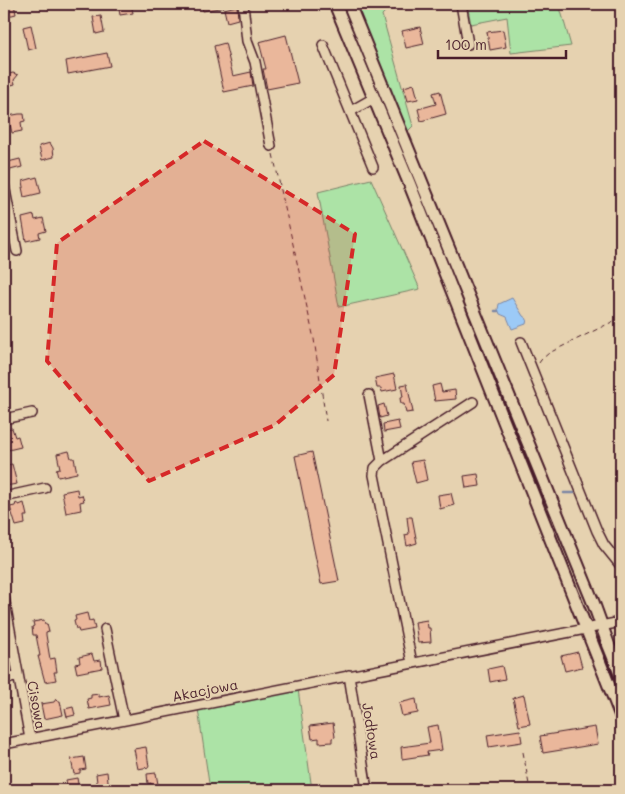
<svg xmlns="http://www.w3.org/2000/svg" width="625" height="794" font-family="Mali,sans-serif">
<rect width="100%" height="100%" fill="#e6d2b0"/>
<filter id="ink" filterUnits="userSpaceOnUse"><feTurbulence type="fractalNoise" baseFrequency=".02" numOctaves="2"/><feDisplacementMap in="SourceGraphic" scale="10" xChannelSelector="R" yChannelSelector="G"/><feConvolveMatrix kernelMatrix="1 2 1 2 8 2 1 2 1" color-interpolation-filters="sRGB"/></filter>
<g filter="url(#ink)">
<path fill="#ace3a6" stroke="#7b8168" d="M 356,4 L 386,4 L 388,9 L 382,15 L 413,126 L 407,132 Z
M 467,4 L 559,4 L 571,46 L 511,53 L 507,17 L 471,24 Z
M 371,179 L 420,289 L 339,307 L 318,192 Z
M 298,689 L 312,790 L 210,790 L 198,709 Z"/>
<path fill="#9ccaf7" stroke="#7b86a5" d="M 512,298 L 523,316 L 527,319 L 526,324 L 512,329 L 507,317 L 500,314 L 498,309 L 499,304 Z"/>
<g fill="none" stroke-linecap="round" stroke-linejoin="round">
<path stroke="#7b86a5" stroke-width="2.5" d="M 495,311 L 498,311
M 564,493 L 574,493"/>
</g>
<path fill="#eab79b" stroke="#4a1f2b" d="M 4,4 L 14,4 L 16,14 L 4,17 Z
M 118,4 L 131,4 L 133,13 L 120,15 Z
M 201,4 L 223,4 L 224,7 L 203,11 Z
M 237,6 L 238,19 L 227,22 L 224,9 Z
M 101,16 L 104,32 L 96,34 L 93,17 Z
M 31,25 L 36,48 L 28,50 L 23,27 Z
M 420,27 L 424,44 L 406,48 L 402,31 Z
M 503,30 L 506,47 L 490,50 L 487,32 Z
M 286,35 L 298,83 L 267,89 L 263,69 L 266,69 L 259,42 Z
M 225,43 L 233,76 L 251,72 L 253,86 L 224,92 L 214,46 Z
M 107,53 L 110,66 L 68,74 L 66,61 Z
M 13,73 L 18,75 L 14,80 L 15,84 L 4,87 L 4,75 Z
M 414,84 L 418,99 L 408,101 L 404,87 Z
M 440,91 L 446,114 L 421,121 L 418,109 L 436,104 L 433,93 Z
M 19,114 L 24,114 L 25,121 L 21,122 L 22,131 L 12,133 L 8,116 Z
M 50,143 L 53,148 L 54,157 L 42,160 L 39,146 Z
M 20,159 L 22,167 L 10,170 L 8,162 Z
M 37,177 L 41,193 L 24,197 L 22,187 L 24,187 L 23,181 Z
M 34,215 L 35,220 L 43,218 L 46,231 L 39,233 L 40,238 L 26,241 L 22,218 Z
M 394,374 L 397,389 L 382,392 L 381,388 L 377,388 L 375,378 Z
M 407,384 L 413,412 L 406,413 L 404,404 L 401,404 L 400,398 L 403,397 L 401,385 Z
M 440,384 L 442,392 L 455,390 L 456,399 L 435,401 L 432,386 Z
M 384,404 L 387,416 L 380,418 L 378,406 Z
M 398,421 L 400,429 L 384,432 L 383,424 Z
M 12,428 L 15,437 L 18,436 L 21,447 L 4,451 L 4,433 L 6,432 L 5,429 Z
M 69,451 L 71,458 L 74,458 L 77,473 L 58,477 L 56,469 L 60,468 L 57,454 Z
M 312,452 L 339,581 L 321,584 L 295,456 Z
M 423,460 L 427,480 L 416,483 L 411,462 Z
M 12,464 L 17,484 L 5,486 L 4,466 Z
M 478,474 L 480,486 L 466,488 L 464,476 Z
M 77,489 L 78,496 L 82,495 L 84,501 L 80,502 L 81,510 L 66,513 L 62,492 Z
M 451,493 L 454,505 L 440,509 L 438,495 Z
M 16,503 L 19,505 L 24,503 L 27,516 L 24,516 L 25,524 L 16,526 L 10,507 L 15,506 Z
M 407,517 L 412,517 L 417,543 L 407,546 L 405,535 L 409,534 Z
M 87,613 L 89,621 L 93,620 L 95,629 L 79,632 L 78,629 L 76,629 L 74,621 L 76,620 L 75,616 Z
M 44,620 L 45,624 L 47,624 L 49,632 L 46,633 L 46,635 L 50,659 L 55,658 L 57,672 L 54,672 L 56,680 L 45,682 L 38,656 L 40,656 L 36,635 L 33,635 L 32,627 L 34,626 L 33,622 Z
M 427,620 L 428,628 L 430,628 L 431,642 L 418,643 L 415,622 Z
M 578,652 L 582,667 L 565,671 L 561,656 Z
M 92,654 L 94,661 L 101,660 L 102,668 L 77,673 L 75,664 L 80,663 L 79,657 Z
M 502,666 L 505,679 L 490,682 L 488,669 Z
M 99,694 L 99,697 L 109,695 L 111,705 L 89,709 L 87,699 L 91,698 L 91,695 Z
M 524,695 L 530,724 L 519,726 L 513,698 Z
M 56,699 L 58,701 L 60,701 L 63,715 L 44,719 L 41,704 L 54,702 Z
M 416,699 L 418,713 L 402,716 L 399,703 Z
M 73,707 L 75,715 L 67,717 L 65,709 Z
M 333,723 L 335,737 L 332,738 L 332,742 L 319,743 L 319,738 L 312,739 L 310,726 Z
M 438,725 L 442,750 L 427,752 L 428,755 L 402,759 L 401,747 L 430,743 L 427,727 Z
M 595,727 L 598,744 L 543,753 L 540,736 Z
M 520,730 L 522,742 L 489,747 L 487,735 Z
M 146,747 L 149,767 L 138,769 L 134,749 Z
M 84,757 L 86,769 L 80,770 L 80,773 L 74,774 L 71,759 Z
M 107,772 L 109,790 L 98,790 L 96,774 Z
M 156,773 L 159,790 L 152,790 L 151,783 L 148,784 L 147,774 Z
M 77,778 L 79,790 L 68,790 L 66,780 Z"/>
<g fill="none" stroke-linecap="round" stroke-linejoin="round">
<g stroke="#4a1f2b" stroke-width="12">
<path id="minor" d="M 243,4 L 247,41 L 255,62 L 271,146
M 461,4 L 468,44
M 323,45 L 373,167
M 351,111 L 374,98
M 4,185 L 17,251
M 521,342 L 597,531 L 604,545 L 621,566
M 369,395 L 382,461
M 4,419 L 32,413
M 4,497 L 45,488
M 4,597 L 30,739
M 105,629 L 124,720
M 412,663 L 374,475 L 375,468 L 382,461 L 473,402
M 349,675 L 367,790
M 4,680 L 18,676
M 4,744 L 621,622"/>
</g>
<g stroke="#4a1f2b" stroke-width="15">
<path id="major" d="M 335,4 L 410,185 L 621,716
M 349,4 L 593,602 L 609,646 L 621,676"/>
</g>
<path stroke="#4a1f2b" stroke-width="1" stroke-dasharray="5 4" stroke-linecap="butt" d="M 273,154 L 314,339 L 326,421
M 539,363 L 541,360 L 549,353 L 620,318
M 523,752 L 530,790"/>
<use href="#minor" stroke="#e6d2b0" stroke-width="9"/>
<use href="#major" stroke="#e6d2b0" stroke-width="11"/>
</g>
</g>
<path fill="#d62828" fill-opacity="0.2" stroke="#d62828" stroke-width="4" stroke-dasharray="10 6" stroke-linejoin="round" d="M 204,141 L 355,234 L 334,375 L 275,425 L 149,481 L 47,361 L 57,243 Z"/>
<g text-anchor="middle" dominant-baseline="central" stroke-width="4" stroke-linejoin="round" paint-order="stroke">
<g font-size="14" fill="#4a1f2b" stroke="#e6d2b0">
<text transform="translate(205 690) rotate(-11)">Akacjowa</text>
<text transform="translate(37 705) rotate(79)">Cisowa</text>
<text transform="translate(372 731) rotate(81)">Jodłowa</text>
</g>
</g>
<rect width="625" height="794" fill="none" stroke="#e6d2b0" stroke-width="20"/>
<rect x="10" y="10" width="605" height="774" fill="none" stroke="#4a1f2b" stroke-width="2" filter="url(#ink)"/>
<path d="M438 50v8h128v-8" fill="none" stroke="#4a1f2b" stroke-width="2.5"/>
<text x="445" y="50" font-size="15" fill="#4a1f2b" stroke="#e6d2b0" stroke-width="4" paint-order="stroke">100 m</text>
</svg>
